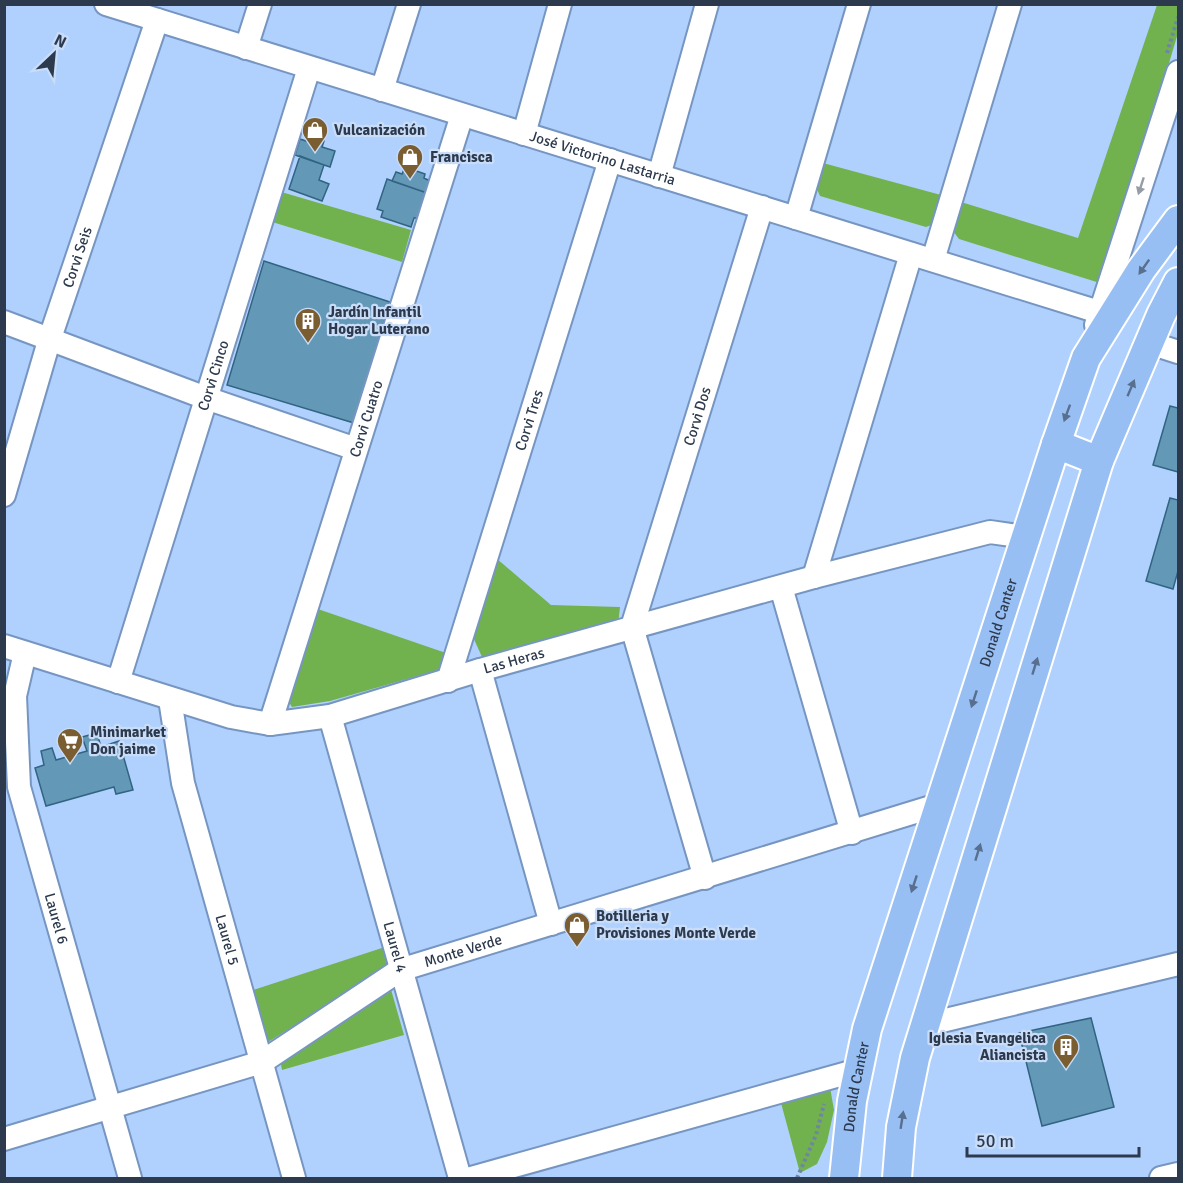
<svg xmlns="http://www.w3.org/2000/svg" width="1183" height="1183" font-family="Signika,sans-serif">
<rect width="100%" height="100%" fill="#b0d1fe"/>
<path fill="#71b24e" d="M 1157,5 L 1178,5 L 1178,33 L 1103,284 L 959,239 L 953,231 L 961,202 L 1078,238 Z
M 823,163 L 941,195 L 934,224 L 926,227 L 820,196 L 816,187 Z
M 278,191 L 411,230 L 402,262 L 269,221 Z
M 496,558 L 551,605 L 620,607 L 618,625 L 482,657 L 473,637 Z
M 312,607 L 446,653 L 442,669 L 330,701 L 292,707 L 285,696 Z
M 388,946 L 387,968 L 268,1042 L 253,990 Z
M 390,986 L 404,1035 L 282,1070 L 280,1059 Z
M 830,1087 L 834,1110 L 827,1142 L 817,1164 L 800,1173 L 781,1103 Z"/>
<path fill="#6498b7" stroke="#316482" stroke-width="1.5" d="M 314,138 L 324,141 L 322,147 L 335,151 L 330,167 L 295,155 L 300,139 L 312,143 Z
M 300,156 L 324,165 L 319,180 L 329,184 L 322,201 L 289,189 Z
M 405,167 L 425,174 L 424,178 L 430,181 L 427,193 L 392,181 L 396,172 L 402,174 Z
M 387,179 L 427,193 L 418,218 L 414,218 L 411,227 L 381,217 L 383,211 L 377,209 Z
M 264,261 L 390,302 L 354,423 L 227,385 Z
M 1170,406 L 1178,408 L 1178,472 L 1153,465 Z
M 1170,498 L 1178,500 L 1178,571 L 1173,589 L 1146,581 Z
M 97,733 L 101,747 L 119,741 L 133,790 L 116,794 L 114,787 L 46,806 L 35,768 L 44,765 L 41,751 L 52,748 L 56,760 L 87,751 L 82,737 Z
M 1091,1018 L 1114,1107 L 1042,1126 L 1019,1033 Z"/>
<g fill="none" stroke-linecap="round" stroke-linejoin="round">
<g stroke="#7696c1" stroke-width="26">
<g id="minor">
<path id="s1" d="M 106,4 L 1099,312"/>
<path d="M 246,48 L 260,4"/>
<path d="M 382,90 L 409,4"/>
<path d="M 524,134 L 560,4"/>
<path d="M 659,176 L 707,4"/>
<path d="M 796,218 L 859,4"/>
<path d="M 933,260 L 1010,4"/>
<path d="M 4,322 L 206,398 L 356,449"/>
<path d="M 1096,325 L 1178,72"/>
<path d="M 1150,343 L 1178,352"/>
<path id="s2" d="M 4,495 L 49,341 L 157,20"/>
<path d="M 814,577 L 911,254"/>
<path d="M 781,587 L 852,833"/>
<path id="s3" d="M 4,646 L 231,717 L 270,724 L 330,716 L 480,670 L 814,577 L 990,532 L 1025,537"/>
<path id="s4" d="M 25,653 L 15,696 L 19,787 L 130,1178"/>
<path d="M 480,670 L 551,924"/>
<path id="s5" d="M 448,681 L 610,160"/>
<path id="s6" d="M 118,682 L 309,68"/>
<path id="s7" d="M 170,699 L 183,783 L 294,1178"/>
<path id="s8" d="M 330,716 L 460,1178"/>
<path id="s9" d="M 270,724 L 462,115"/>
<path id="s10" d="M 705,878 L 632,627 L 762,207"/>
<path d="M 925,1025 L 1178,964"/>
<path id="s11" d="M 4,1139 L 262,1062 L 400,970 L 941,804"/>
<path d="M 471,1178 L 858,1070"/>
<path d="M 1161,1178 L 1178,1174"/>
</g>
</g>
<g stroke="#fff" stroke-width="32">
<g id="major">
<path d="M 1056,444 L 1099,461"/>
<path id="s12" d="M 844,1178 L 852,1101 L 867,1029 L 1056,444 L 1086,358 L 1141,270 L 1178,220"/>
<path d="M 897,1178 L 901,1127 L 915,1058 L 1099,461 L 1161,315 L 1178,282"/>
</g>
</g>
<path stroke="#6e85a5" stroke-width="4" stroke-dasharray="3 3" stroke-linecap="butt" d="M 1167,53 L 1178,17
M 797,1178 L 816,1135 L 824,1104"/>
<use href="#minor" stroke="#fff" stroke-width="22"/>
<use href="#major" stroke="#98bff3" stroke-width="28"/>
</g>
<defs><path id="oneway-solid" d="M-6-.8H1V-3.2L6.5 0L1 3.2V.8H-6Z" transform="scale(1.5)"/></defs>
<use fill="#969ca6" href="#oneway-solid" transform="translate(1141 186) rotate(108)"/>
<g fill="#586f8f">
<use href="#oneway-solid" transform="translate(1144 267) rotate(125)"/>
<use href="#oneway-solid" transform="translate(1131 388) rotate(-67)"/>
<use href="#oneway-solid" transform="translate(1067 413) rotate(110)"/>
<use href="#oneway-solid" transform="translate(1035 666) rotate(-73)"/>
<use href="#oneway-solid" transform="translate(974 699) rotate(108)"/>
<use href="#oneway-solid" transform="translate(978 852) rotate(-73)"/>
<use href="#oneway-solid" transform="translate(914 884) rotate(108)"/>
<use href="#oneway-solid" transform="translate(902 1120) rotate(-81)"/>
</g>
<defs>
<g id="shop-pin" transform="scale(1.35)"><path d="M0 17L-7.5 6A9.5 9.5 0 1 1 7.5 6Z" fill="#7a5d30" stroke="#c9ddf9"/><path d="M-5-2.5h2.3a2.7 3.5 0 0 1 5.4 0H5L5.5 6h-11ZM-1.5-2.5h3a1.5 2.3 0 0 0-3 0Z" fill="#fff"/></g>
<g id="building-pin" transform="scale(1.35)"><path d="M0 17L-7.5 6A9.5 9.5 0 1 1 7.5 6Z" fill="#7a5d30" stroke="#c9ddf9"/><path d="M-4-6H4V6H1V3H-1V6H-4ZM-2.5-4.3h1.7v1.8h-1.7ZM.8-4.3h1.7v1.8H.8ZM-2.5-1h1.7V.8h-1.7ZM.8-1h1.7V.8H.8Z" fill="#fff"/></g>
<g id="supermarket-pin" transform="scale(1.35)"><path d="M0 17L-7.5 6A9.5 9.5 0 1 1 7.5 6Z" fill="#7a5d30" stroke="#c9ddf9"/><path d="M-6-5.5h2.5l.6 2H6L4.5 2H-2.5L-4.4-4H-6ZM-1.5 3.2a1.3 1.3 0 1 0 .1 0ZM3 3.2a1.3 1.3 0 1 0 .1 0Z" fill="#fff"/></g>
</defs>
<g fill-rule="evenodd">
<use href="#shop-pin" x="315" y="130"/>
<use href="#shop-pin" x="410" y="157"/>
<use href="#building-pin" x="308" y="321"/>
<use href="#supermarket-pin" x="70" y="741"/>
<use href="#shop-pin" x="577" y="925"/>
<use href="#building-pin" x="1066" y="1047"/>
</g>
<g text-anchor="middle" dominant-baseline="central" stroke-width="4.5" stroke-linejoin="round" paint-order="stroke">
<g font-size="15" font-weight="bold" fill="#2d3a4d" stroke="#c9ddf9" text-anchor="start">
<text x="334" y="130">Vulcanización</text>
<text x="430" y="157">Francisca</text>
<text x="328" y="312">Jardín Infantil<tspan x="328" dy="17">Hogar Luterano</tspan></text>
<text x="90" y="732">Minimarket<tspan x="90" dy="17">Don jaime</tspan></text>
<text x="596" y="916">Botilleria y<tspan x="596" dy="17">Provisiones Monte Verde</tspan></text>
<text x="1046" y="1038" text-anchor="end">Iglesia Evangelica<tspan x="1046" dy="17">Aliancista</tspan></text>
</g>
<g font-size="15" fill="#2d3a4d" stroke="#c9ddf9">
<text stroke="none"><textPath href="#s1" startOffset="520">José Victorino Lastarria</textPath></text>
<text stroke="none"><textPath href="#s2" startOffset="249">Corvi Seis</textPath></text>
<text stroke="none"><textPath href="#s6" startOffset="321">Corvi Cinco</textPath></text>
<text stroke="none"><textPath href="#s10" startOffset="482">Corvi Dos</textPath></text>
<text stroke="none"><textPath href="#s9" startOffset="320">Corvi Cuatro</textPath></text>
<text stroke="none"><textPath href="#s5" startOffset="273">Corvi Tres</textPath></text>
<text stroke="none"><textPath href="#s12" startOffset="578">Donald Canter</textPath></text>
<text stroke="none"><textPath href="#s3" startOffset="530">Las Heras</textPath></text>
<text stroke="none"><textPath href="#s4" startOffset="272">Laurel 6</textPath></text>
<text stroke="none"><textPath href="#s7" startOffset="248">Laurel 5</textPath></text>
<text stroke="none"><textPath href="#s8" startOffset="240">Laurel 4</textPath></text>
<text stroke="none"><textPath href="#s11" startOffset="501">Monte Verde</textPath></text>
<text stroke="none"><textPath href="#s12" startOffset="92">Donald Canter</textPath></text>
</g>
</g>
<rect width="1183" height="1183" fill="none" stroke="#2d3a4d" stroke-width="12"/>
<g transform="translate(54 54) rotate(26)" stroke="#c9ddf9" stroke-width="4.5" paint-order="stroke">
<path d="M0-4.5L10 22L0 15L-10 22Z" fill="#2d3a4d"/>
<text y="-9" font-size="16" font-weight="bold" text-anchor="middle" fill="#2d3a4d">N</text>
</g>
<path d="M967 1147v9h172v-9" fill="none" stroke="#2d3a4d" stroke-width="3"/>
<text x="976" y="1147" font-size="18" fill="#2d3a4d" stroke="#c9ddf9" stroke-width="4.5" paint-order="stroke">50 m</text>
</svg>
